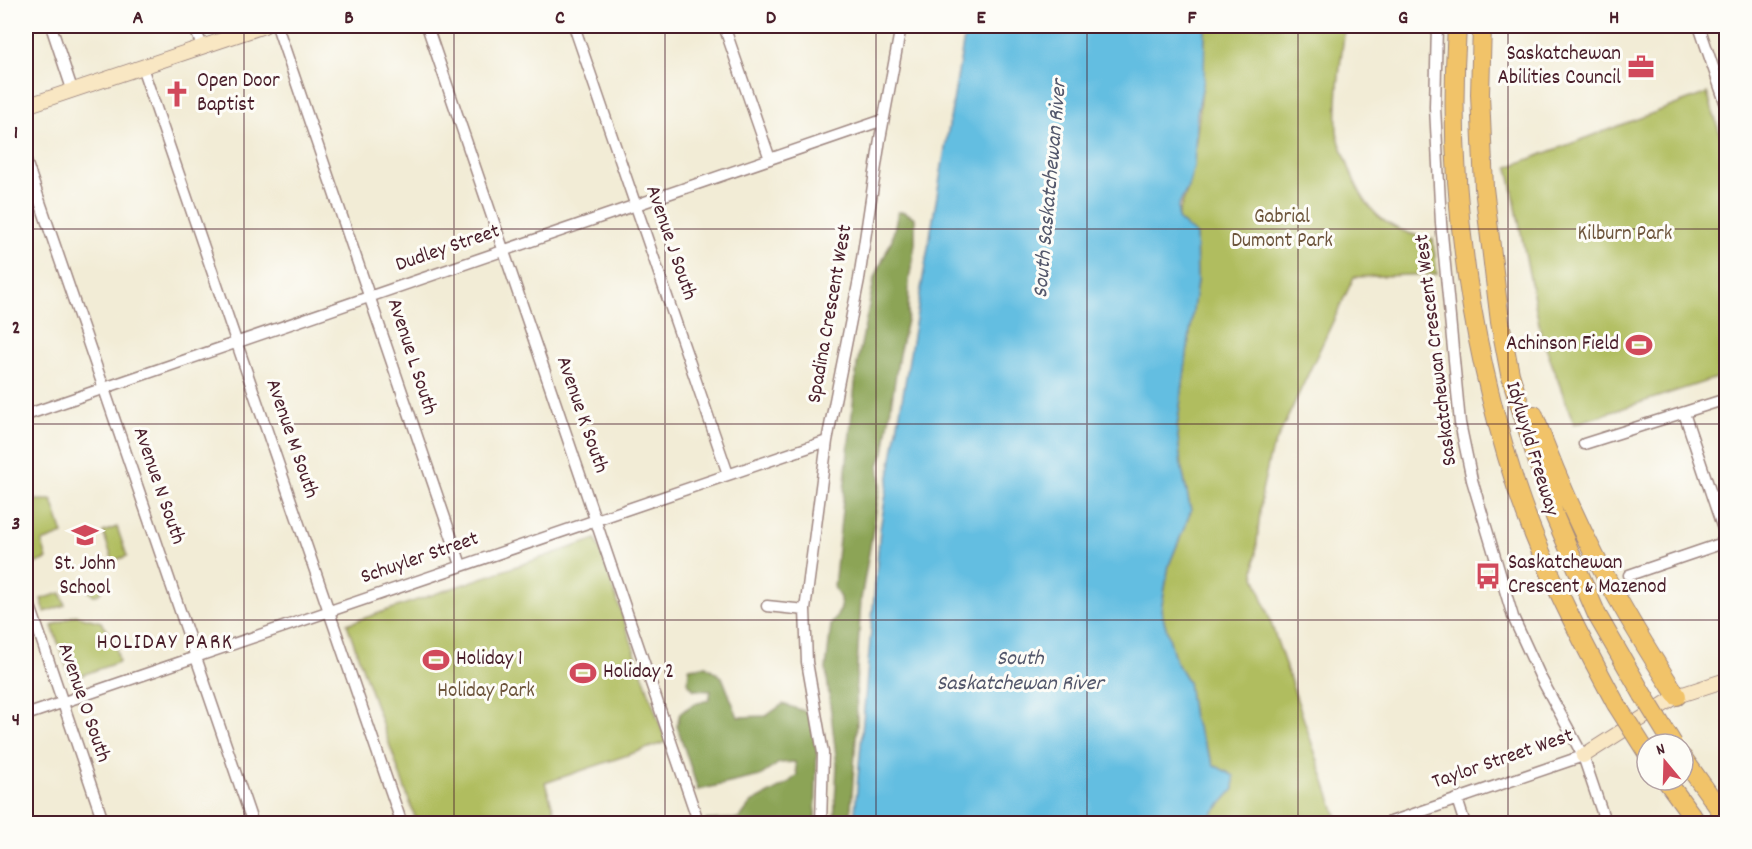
<svg xmlns="http://www.w3.org/2000/svg" width="1752" height="849" font-family="Dekko,sans-serif">
<rect width="100%" height="100%" fill="#fdfcf7"/>
<filter id="ink" filterUnits="userSpaceOnUse"><feTurbulence type="fractalNoise" baseFrequency=".0167" numOctaves="2"/><feDisplacementMap in="SourceGraphic" scale="12" xChannelSelector="R" yChannelSelector="G"/><feConvolveMatrix kernelMatrix="1 2 1 2 8 2 1 2 1" color-interpolation-filters="sRGB"/></filter>
<filter id="wash" filterUnits="userSpaceOnUse"><feTurbulence type="fractalNoise" baseFrequency=".008" numOctaves="4" result="noise"/><feDisplacementMap in="SourceGraphic" scale="24" xChannelSelector="R" yChannelSelector="G"/><feGaussianBlur stdDeviation="1.35" result="paint"/><feColorMatrix in="noise" values="0 0 0 0 0 0 0 0 0 0 0 0 0 0 0 0 0 1.4 0 .05"/><feComposite in="paint" operator="in"/></filter>
<g filter="url(#wash)">
<rect width="100%" height="100%" fill="#f2ecd6"/>
<path fill="#b0bd5f" stroke="#7d6e45" stroke-width="1.5" d="M 1205,26 L 1345,26 C 1341,61 1335,96 1337,131 C 1338,141 1344,152 1347,162 C 1363,209 1383,231 1433,239 L 1437,274 L 1354,277 L 1270,455 L 1262,491 L 1254,573 L 1339,823 L 1204,823 L 1234,789 L 1214,765 L 1193,718 L 1188,682 L 1176,662 L 1161,610 L 1169,565 L 1191,511 L 1181,465 L 1177,428 L 1197,281 L 1196,236 L 1178,219 C 1179,205 1187,197 1189,184 C 1198,132 1205,78 1205,26 Z
M 1707,93 L 1726,152 L 1726,375 L 1574,424 L 1541,334 L 1508,167 Z
M 34,500 L 52,500 L 63,534 L 42,542 L 47,559 L 29,566 L 26,557 L 26,508 Z
M 117,527 L 127,556 L 113,561 L 103,532 Z
M 596,539 L 666,742 L 545,783 L 558,823 L 417,823 L 347,624 Z
M88 588a7 7 0 1 1 14 0a7 7 0 1 1-14 0Z
M 61,593 L 65,605 L 45,612 L 41,599 Z
M 75,615 L 101,622 L 115,642 L 119,662 L 71,679 L 52,626 Z"/>
<path fill="#8ca456" stroke="#6b6240" stroke-width="1.5" d="M 898,212 L 905,212 L 915,218 L 915,244 L 909,281 L 908,316 L 899,354 L 884,452 L 879,465 L 881,483 L 861,599 L 856,684 L 857,725 L 850,823 L 834,823 L 837,765 L 826,669 L 831,625 L 841,609 L 840,598 L 834,587 L 857,365 L 874,280 L 892,239 Z
M 706,666 L 722,677 L 738,717 L 766,716 L 783,704 L 810,713 L 817,752 L 815,823 L 706,823 L 706,820 L 739,819 L 751,803 L 787,784 L 797,775 L 795,762 L 779,763 L 760,776 L 698,790 L 677,726 L 680,713 L 694,704 L 709,700 L 711,691 L 694,690 L 688,683 L 689,668 Z"/>
<path fill="#63bee1" stroke="#566e86" stroke-width="1.5" d="M 966,26 L 1205,26 L 1204,79 L 1197,113 L 1194,166 L 1188,187 L 1178,207 L 1178,219 L 1196,235 L 1197,281 L 1177,428 L 1181,465 L 1191,511 L 1169,565 L 1161,610 L 1176,662 L 1188,682 L 1193,718 L 1214,765 L 1234,776 L 1234,789 L 1204,823 L 854,823 L 880,529 Z"/>
</g>
<g filter="url(#ink)">
<g fill="none" stroke-linecap="round" stroke-linejoin="round">
<g stroke="#9e8680" stroke-width="13">
<path id="street" d="M 51,26 L 72,89
M 194,26 L 202,46
M 277,26 L 461,565
M 427,26 L 697,818
M 574,26 L 728,474
M 724,26 L 770,159
M 1437,26 L 1435,107 L 1441,223 L 1460,423 L 1472,480 L 1513,617 L 1541,678 L 1583,756 L 1606,824
M 1699,26 L 1726,105
M 142,67 L 402,824
M 26,161 L 253,824
M 1684,413 L 1726,538
M 26,415 L 883,120
M 1584,444 L 1726,399
M 1629,575 L 1726,542
M 26,594 L 104,824
M 767,606 L 805,610
M 26,715 L 827,441
M 1457,799 L 1465,824
M 821,824 L 823,753 L 807,662 L 805,610 L 827,441 L 859,279 L 880,139 L 901,26
M 1385,824 L 1583,756"/>
</g>
<g stroke="#9e8680" stroke-width="16">
<path id="secondary" d="M 26,106 L 264,26
M 1583,756 L 1677,696 L 1726,680"/>
</g>
<g stroke="#9e8680" stroke-width="20">
<path id="highway" d="M 1457,26 C 1447,181 1468,337 1516,486 C 1541,562 1578,634 1616,704
M 1482,26 L 1480,94 L 1484,188 L 1500,322 L 1510,374 L 1555,517 L 1597,615 L 1643,695
M 1534,415 C 1572,521 1616,602 1677,696
M 1683,758 L 1726,818
M 1666,780 L 1698,824"/>
</g>
<use href="#street" stroke="#fff" stroke-width="10"/>
<use href="#secondary" stroke="#f9e7c3" stroke-width="14"/>
<use href="#highway" stroke="#f1c369" stroke-width="18"/>
<g stroke="#9e8680" stroke-width="20" stroke-linecap="butt">
<path id="highway-bridge" d="M 1643,695 L 1673,744
M 1616,704 L 1647,753"/>
</g>
<use href="#highway-bridge" stroke="#f1c369" stroke-width="18"/>
</g>
</g>
<path fill="none" stroke="#4a1f2b" stroke-width="1.5" stroke-opacity="0.55" d="M 244,26 L 244,824M 454,26 L 454,824M 665,26 L 665,824M 876,26 L 876,824M 1087,26 L 1087,824M 1298,26 L 1298,824M 1508,26 L 1508,824M 26,229 L 1726,229M 26,424 L 1726,424M 26,620 L 1726,620"/>
<defs>
<g id="office-bare" transform="scale(2.07)"><path d="M-6-3h4V-5.5h4V-3h4V5H-6ZM-1-4.5V-3h2v-1.5ZM-6 0V1H6V0Z" fill="#d1495b" stroke="#fdfcf7" stroke-width="2.5" paint-order="stroke"/></g>
<g id="church-bare" transform="scale(2.07)"><path d="M-1.2-6h2.4v3.5h3.3v2.4h-3.3V6h-2.4V-.1h-3.3v-2.4h3.3Z" fill="#d1495b" stroke="#fdfcf7" stroke-width="2.5" paint-order="stroke"/></g>
<g id="stadium-bare" transform="scale(2.07)"><path d="M0-5a6.5 5 0 1 0 0 10a6.5 5 0 1 0 0-10ZM-3.5-1.8h7v3.6h-7Z" fill="#d1495b" stroke="#fdfcf7" stroke-width="2.5" paint-order="stroke"/></g>
<g id="school-bare" transform="scale(2.07)"><path d="M0-5L7-2L0 1L-7-2ZM-4 1L0 2.5L4 1V4Q0 6-4 4Z" fill="#d1495b" stroke="#fdfcf7" stroke-width="2.5" paint-order="stroke"/></g>
<g id="bus-bare" transform="scale(2.07)"><path d="M-5-6H5V4H4V6H2V4H-2V6H-4V4H-5ZM-3.5-4V0h7V-4ZM-3.5 1.2v1.5H-2V1.2ZM2 1.2v1.5H3.5V1.2Z" fill="#d1495b" stroke="#fdfcf7" stroke-width="2.5" paint-order="stroke"/></g>
</defs>
<g fill-rule="evenodd">
<use href="#office-bare" x="1641" y="67"/>
<use href="#church-bare" x="177" y="94"/>
<use href="#stadium-bare" x="1639" y="345"/>
<use href="#school-bare" x="85" y="535"/>
<use href="#bus-bare" x="1488" y="576"/>
<use href="#stadium-bare" x="436" y="660"/>
<use href="#stadium-bare" x="583" y="673"/>
</g>
<g text-anchor="middle" dominant-baseline="central" stroke-width="6" stroke-linejoin="round" paint-order="stroke">
<g font-size="21" fill="#4a1f2b" stroke="#fdfcf7" text-anchor="start">
<text x="1621" y="55" text-anchor="end">Saskatchewan<tspan x="1621" dy="24">Abilities Council</tspan></text>
<text x="197" y="82">Open Door<tspan x="197" dy="24">Baptist</tspan></text>
<text x="1619" y="345" text-anchor="end">Achinson Field</text>
<text x="1508" y="564">Saskatchewan<tspan x="1508" dy="24">Crescent &amp; Mazenod</tspan></text>
<text x="85" y="565" text-anchor="middle">St. John<tspan x="85" dy="24">School</tspan></text>
<text x="456" y="660">Holiday 1</text>
<text x="603" y="673">Holiday 2</text>
</g>
<g font-size="21" fill="#6e563d" stroke="#fdfcf7">
<text x="1282" y="218">Gabrial<tspan x="1282" dy="24">Dumont Park</tspan></text>
<text x="1625" y="235">Kilburn Park</text>
<text x="486" y="692">Holiday Park</text>
</g>
<g font-size="21" fill="#4a1f2b" stroke="#fdfcf7">
<text transform="translate(670 243) rotate(71)">Avenue J South</text>
<text transform="translate(448 249) rotate(-19)">Dudley Street</text>
<text transform="translate(831 314) rotate(-80)">Spadina Crescent West</text>
<text transform="translate(1437 350) rotate(-97)">Saskatchewan Crescent West</text>
<text transform="translate(411 357) rotate(72)">Avenue L South</text>
<text transform="translate(581 415) rotate(71)">Avenue K South</text>
<text transform="translate(291 439) rotate(71)">Avenue M South</text>
<text transform="translate(1531 449) rotate(73)">Idylwyld Freeway</text>
<text transform="translate(158 486) rotate(71)">Avenue N South</text>
<text transform="translate(420 559) rotate(-19)">Schuyler Street</text>
<text transform="translate(83 703) rotate(71)">Avenue O South</text>
<text transform="translate(1503 760) rotate(-19)">Taylor Street West</text>
</g>
<g font-size="22" font-style="italic" fill="#53576b" stroke="#fdfcf7">
<text transform="translate(1051 189) rotate(-85)">South Saskatchewan River</text>
<text x="1020" y="659">South<tspan x="1020" dy="25">Saskatchewan River</tspan></text>
</g>
<g font-size="22" letter-spacing="1.5" fill="#4a1f2b" stroke="#fdfcf7">
<text x="165" y="643">HOLIDAY PARK</text>
</g>
</g>
<rect width="1752" height="849" fill="none" stroke="#fdfcf7" stroke-width="66"/>
<g transform="translate(1665 762) rotate(341)"><circle r="28" fill="#fdfcf7" stroke="#b5a4a5" stroke-width="1.5"/>
<path d="M0-4.5L10 22L0 15L-10 22Z" fill="#d1495b"/>
<text y="-9" font-size="16" font-weight="bold" text-anchor="middle" fill="#4a1f2b">N</text>
</g>
<rect x="33" y="33" width="1686" height="783" fill="none" stroke="#4a1f2b" stroke-width="2"/>
<g font-size="20" text-anchor="middle" font-weight="bold" fill="#4a1f2b">
<text x="138" y="23">A</text>
<text x="349" y="23">B</text>
<text x="560" y="23">C</text>
<text x="771" y="23">D</text>
<text x="981" y="23">E</text>
<text x="1192" y="23">F</text>
<text x="1403" y="23">G</text>
<text x="1614" y="23">H</text>
<text x="16" y="138">1</text>
<text x="16" y="333">2</text>
<text x="16" y="529">3</text>
<text x="16" y="725">4</text>
</g>
</svg>
